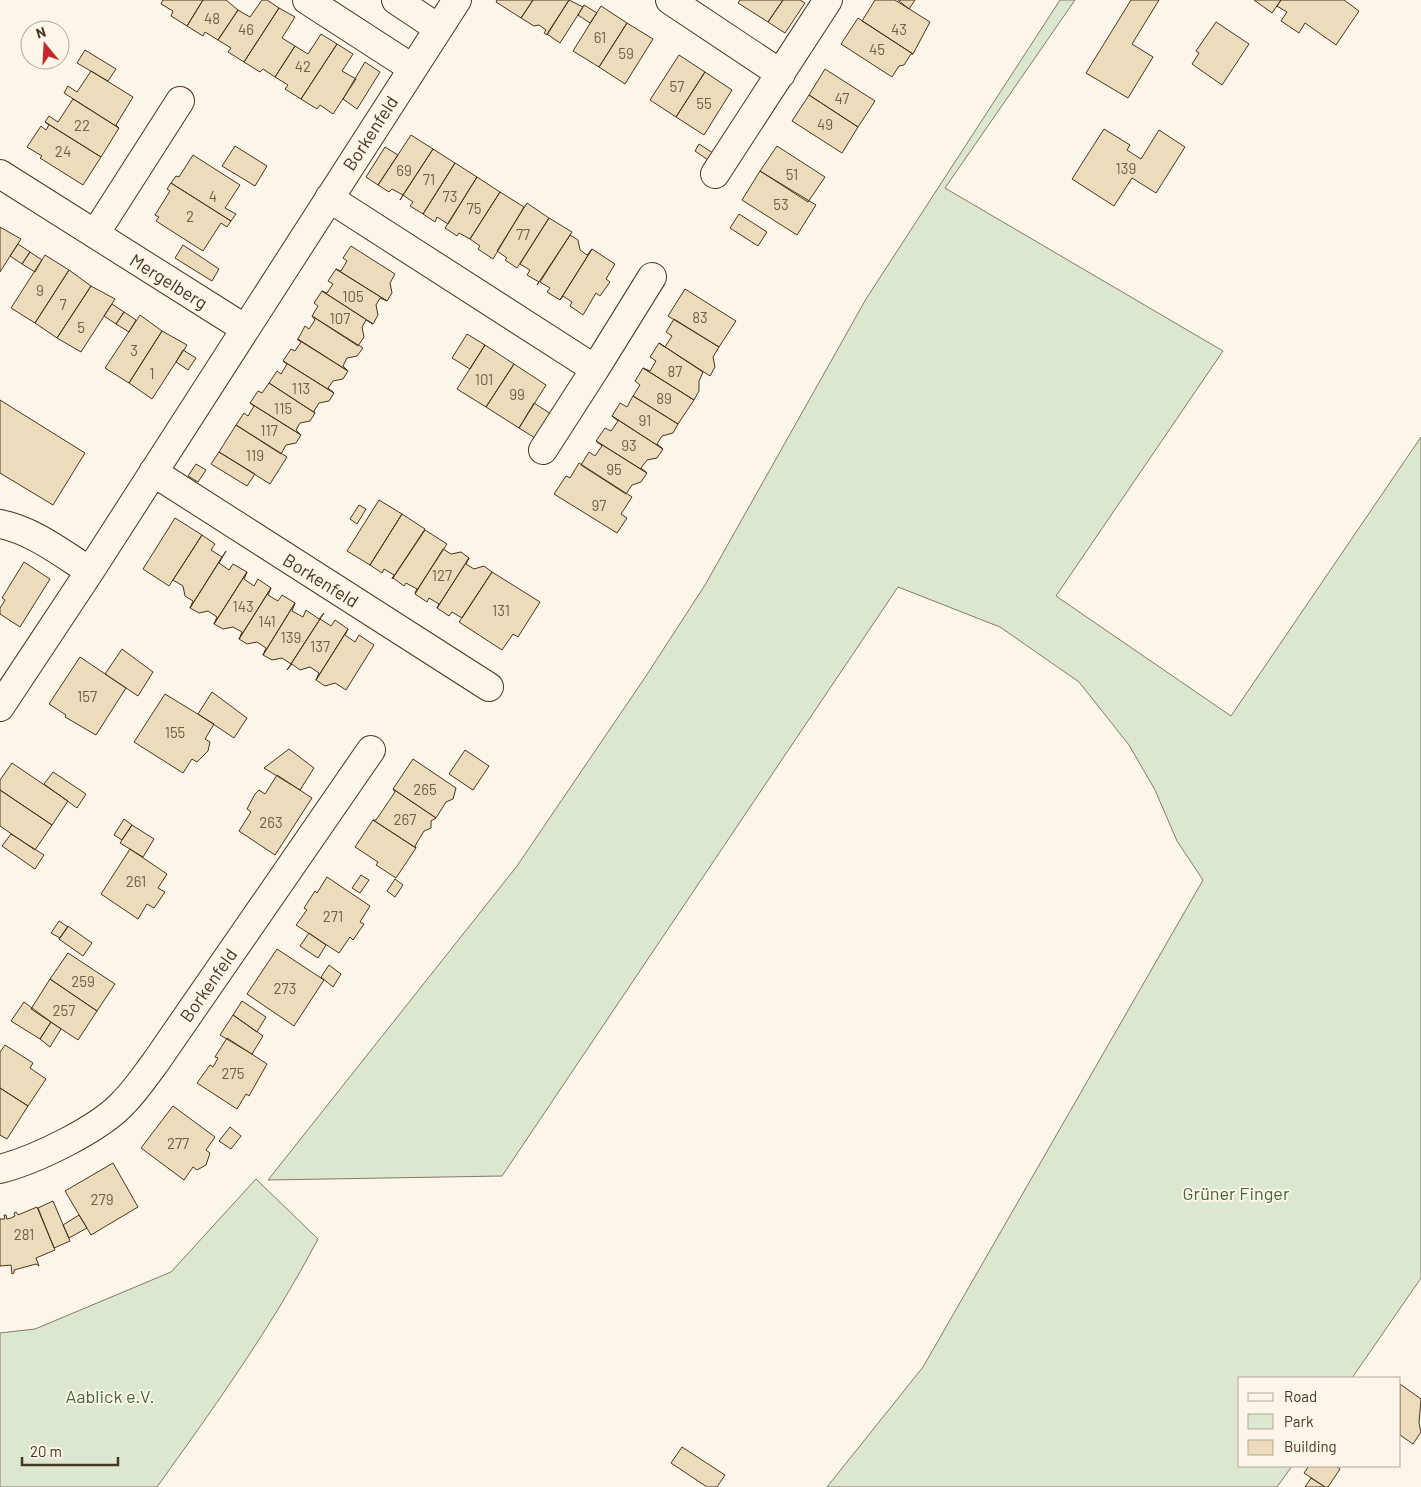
<svg xmlns="http://www.w3.org/2000/svg" width="1421" height="1487" font-family="Barlow,sans-serif">
<rect width="100%" height="100%" fill="#fbf6e9"/>
<path fill="#dce7d0" stroke="#887966" d="M 1060,0 L 1075,0 L 945,188 L 1223,351 L 1056,596 L 1231,716 L 1421,437 L 1421,1278 L 1352,1378 L 1240,1378 L 1240,1466 L 1292,1466 L 1277,1487 L 827,1487 L 923,1367 L 1203,880 L 1177,841 L 1155,790 L 1129,745 L 1079,682 L 1000,627 L 898,587 L 502,1176 L 268,1180 L 517,866 L 646,676 L 705,585 L 866,299 Z
M 256,1179 L 318,1239 C 272,1327 215,1406 157,1487 L 0,1487 L 0,1333 L 35,1329 L 171,1272 Z"/>
<path fill="#ecdcbc" stroke="#4a3520" d="M 163,0 L 203,0 L 187,26 L 171,16 L 173,11 L 161,4 Z
M 203,0 L 226,0 L 238,10 L 218,40 L 205,32 L 203,36 L 187,26 Z
M 262,0 L 267,0 L 279,8 L 244,62 L 228,52 L 231,48 L 218,40 L 238,10 L 250,17 Z
M 497,0 L 533,0 L 521,18 L 496,2 Z
M 533,0 L 569,0 L 547,35 L 544,33 L 546,30 L 539,25 L 534,26 L 521,18 Z
M 569,0 L 583,7 L 560,43 L 547,34 Z
M 740,0 L 783,0 L 768,22 L 738,3 Z
M 783,0 L 800,0 L 805,3 L 785,33 L 768,22 Z
M 875,0 L 895,0 L 930,22 L 913,54 L 862,21 Z
M 898,0 L 915,0 L 909,9 Z
M 1131,0 L 1159,0 L 1132,44 L 1153,57 L 1128,98 L 1086,73 Z
M 1254,0 L 1281,0 L 1272,13 Z
M 1281,0 L 1344,0 L 1359,11 L 1336,45 L 1305,23 L 1299,33 L 1281,21 L 1287,12 L 1277,6 Z
M 584,5 L 597,13 L 590,23 L 578,15 Z
M 601,6 L 627,23 L 599,67 L 573,51 Z
M 279,8 L 295,17 L 282,38 L 295,46 L 275,77 L 263,69 L 260,72 L 244,62 Z
M 858,18 L 913,54 L 911,54 L 904,65 L 899,66 L 892,77 L 841,44 Z
M 1216,22 L 1249,44 L 1222,85 L 1192,64 L 1199,53 L 1196,51 Z
M 627,23 L 653,39 L 625,84 L 599,67 Z
M 321,34 L 337,44 L 301,99 L 285,89 L 288,85 L 275,77 L 295,46 L 308,54 Z
M 337,44 L 353,54 L 342,71 L 356,79 L 333,114 L 320,105 L 317,109 L 301,99 Z
M 85,50 L 116,69 L 108,81 L 77,63 Z
M 679,55 L 705,72 L 676,117 L 650,100 Z
M 365,62 L 380,72 L 357,109 L 343,99 Z
M 825,69 L 875,101 L 858,127 L 809,95 Z
M 91,71 L 133,97 L 116,125 L 119,128 L 64,93 L 68,86 L 77,92 Z
M 705,72 L 732,90 L 704,135 L 676,117 Z
M 809,95 L 858,127 L 842,153 L 792,121 Z
M 73,99 L 119,128 L 101,157 L 45,122 L 49,116 L 58,122 Z
M 45,122 L 101,157 L 83,185 L 40,158 L 42,156 L 27,147 L 41,126 L 46,130 L 49,125 Z
M 1104,129 L 1130,145 L 1127,150 L 1141,159 L 1159,130 L 1185,147 L 1156,193 L 1132,178 L 1114,206 L 1072,179 Z
M 411,135 L 433,149 L 400,200 L 403,195 L 392,189 L 389,192 L 378,185 Z
M 699,144 L 713,153 L 708,160 L 695,151 Z
M 235,146 L 267,166 L 255,186 L 222,166 Z
M 777,146 L 825,177 L 808,202 L 760,171 Z
M 385,147 L 398,155 L 378,185 L 366,177 Z
M 433,149 L 455,163 L 423,214 L 410,206 L 413,202 L 403,195 Z
M 193,155 L 240,185 L 225,208 L 236,214 L 231,221 L 171,183 L 176,176 L 179,177 Z
M 455,163 L 477,177 L 448,224 L 437,217 L 435,222 L 423,214 Z
M 760,171 L 816,205 L 797,235 L 742,200 Z
M 477,177 L 500,192 L 470,239 L 459,233 L 457,236 L 445,228 Z
M 171,183 L 231,221 L 227,227 L 221,223 L 203,251 L 156,221 L 159,217 L 155,215 L 170,191 L 167,189 Z
M 500,192 L 524,207 L 493,259 L 478,249 L 480,246 L 470,239 Z
M 527,203 L 549,218 L 517,268 L 505,260 L 507,258 L 497,251 Z
M 739,214 L 767,232 L 758,246 L 730,228 Z
M 549,218 L 572,232 L 537,285 L 539,282 L 527,275 L 530,270 L 520,264 Z
M 0,227 L 21,239 L 0,272 Z
M 570,235 L 578,240 L 580,250 L 587,255 L 592,249 L 560,300 L 547,292 L 550,288 L 540,282 Z
M 18,244 L 30,252 L 22,264 L 10,256 Z
M 183,245 L 219,269 L 212,281 L 175,258 Z
M 351,246 L 395,274 L 390,283 L 392,293 L 387,301 L 336,269 L 341,271 L 347,261 L 343,258 Z
M 592,249 L 615,264 L 606,279 L 610,282 L 600,296 L 596,293 L 583,315 L 570,306 L 572,302 L 563,296 L 560,300 Z
M 30,252 L 42,260 L 35,272 L 22,264 Z
M 45,255 L 69,270 L 35,323 L 11,308 Z
M 336,269 L 387,301 L 380,298 L 376,305 L 378,315 L 373,324 L 322,291 L 327,293 L 333,284 L 328,281 Z
M 69,270 L 91,286 L 57,338 L 35,323 Z
M 91,286 L 115,299 L 81,352 L 57,338 Z
M 685,289 L 736,321 L 719,347 L 668,316 Z
M 322,291 L 373,324 L 366,320 L 362,327 L 364,337 L 358,346 L 312,316 L 318,306 L 314,303 Z
M 112,304 L 124,312 L 116,324 L 104,316 Z
M 124,312 L 136,320 L 129,332 L 116,324 Z
M 140,315 L 162,331 L 129,383 L 105,368 Z
M 312,316 L 363,348 L 357,356 L 347,358 L 343,366 L 348,371 L 298,339 L 305,326 L 309,329 L 315,320 Z
M 674,319 L 719,347 L 713,357 L 715,367 L 710,376 L 659,343 L 665,347 L 672,336 L 666,332 Z
M 162,331 L 187,345 L 152,399 L 129,383 Z
M 467,334 L 485,345 L 470,369 L 452,358 Z
M 297,339 L 348,371 L 343,379 L 333,381 L 328,388 L 334,393 L 283,361 L 291,349 L 295,351 L 301,342 Z
M 659,343 L 703,372 L 699,381 L 699,391 L 694,400 L 643,368 L 650,371 L 656,361 L 650,357 Z
M 485,345 L 514,364 L 486,407 L 457,389 Z
M 183,350 L 196,358 L 188,370 L 176,362 Z
M 283,361 L 334,393 L 329,401 L 319,403 L 314,411 L 315,413 L 269,383 L 277,371 L 281,374 L 287,364 Z
M 514,364 L 546,385 L 519,428 L 486,407 Z
M 643,368 L 694,400 L 678,424 L 633,396 L 640,385 L 635,381 Z
M 269,383 L 315,413 L 310,421 L 300,423 L 296,430 L 301,435 L 250,403 L 258,391 L 262,393 Z
M 633,396 L 678,424 L 673,433 L 662,436 L 657,444 L 663,449 L 612,416 L 620,403 L 627,407 Z
M 0,400 L 85,453 L 53,505 L 0,473 Z
M 250,403 L 301,435 L 296,443 L 286,445 L 281,454 L 236,425 L 244,413 L 248,416 L 254,406 Z
M 534,403 L 551,414 L 535,438 L 519,428 Z
M 612,416 L 663,449 L 657,458 L 647,460 L 641,468 L 647,473 L 596,441 L 605,428 L 611,431 L 618,421 Z
M 236,425 L 287,457 L 270,484 L 219,452 Z
M 596,441 L 647,473 L 641,482 L 632,485 L 626,494 L 581,465 L 589,452 L 595,456 L 602,446 Z
M 219,452 L 255,474 L 247,486 L 211,464 Z
M 579,463 L 632,497 L 621,514 L 627,518 L 617,533 L 554,494 L 566,476 L 570,478 Z
M 196,464 L 206,470 L 198,482 L 188,476 Z
M 379,500 L 402,514 L 370,565 L 347,551 Z
M 359,505 L 366,509 L 357,524 L 350,519 Z
M 402,514 L 425,529 L 392,579 L 394,575 L 384,569 L 382,573 L 370,565 Z
M 175,518 L 202,535 L 169,586 L 143,569 Z
M 425,530 L 447,544 L 415,593 L 417,589 L 406,583 L 404,586 L 393,578 Z
M 202,535 L 215,544 L 211,550 L 222,557 L 190,608 L 193,601 L 185,596 L 183,586 L 173,580 Z
M 443,549 L 451,554 L 461,552 L 469,558 L 437,608 L 439,604 L 429,598 L 427,602 L 415,594 Z
M 226,551 L 219,563 L 229,570 L 233,564 L 247,572 L 214,624 L 217,617 L 208,611 L 199,613 L 190,608 Z
M 469,558 L 466,564 L 474,569 L 484,566 L 492,572 L 462,618 L 452,612 L 449,616 L 437,608 Z
M 24,562 L 50,579 L 20,627 L 0,614 L 0,608 L 5,600 L 2,598 Z
M 247,572 L 244,579 L 254,586 L 258,579 L 271,588 L 239,639 L 242,632 L 233,627 L 223,629 L 214,624 Z
M 492,572 L 540,602 L 518,637 L 513,634 L 502,650 L 459,622 Z
M 271,588 L 268,595 L 278,601 L 282,595 L 295,603 L 263,655 L 266,648 L 257,642 L 247,644 L 239,639 Z
M 295,603 L 292,611 L 303,617 L 306,610 L 319,619 L 324,613 L 291,664 L 282,658 L 272,660 L 263,655 Z
M 320,619 L 331,626 L 335,620 L 348,629 L 316,680 L 319,673 L 310,667 L 300,670 L 292,664 L 287,670 Z
M 348,629 L 345,635 L 355,642 L 359,635 L 374,645 L 346,690 L 335,683 L 325,686 L 316,680 Z
M 122,649 L 153,672 L 138,696 L 105,674 Z
M 80,657 L 126,688 L 96,735 L 65,717 L 66,715 L 49,704 Z
M 212,692 L 247,718 L 234,738 L 198,714 Z
M 165,694 L 214,724 L 205,739 L 210,742 L 208,751 L 197,762 L 192,759 L 183,773 L 134,742 Z
M 289,749 L 314,768 L 300,790 L 264,768 Z
M 465,750 L 489,766 L 473,790 L 449,774 Z
M 413,759 L 456,788 L 453,799 L 446,802 L 436,818 L 393,789 Z
M 12,763 L 68,801 L 52,825 L 0,790 L 0,780 Z
M 53,772 L 86,794 L 77,808 L 44,784 Z
M 277,775 L 312,798 L 275,855 L 239,831 L 251,812 L 247,809 L 255,794 L 259,790 L 265,794 Z
M 393,789 L 436,818 L 431,821 L 431,828 L 424,831 L 415,846 L 416,848 L 373,820 L 376,820 L 395,792 Z
M 0,790 L 52,825 L 35,850 L 0,826 Z
M 124,819 L 132,825 L 122,840 L 114,835 Z
M 373,820 L 416,848 L 396,878 L 376,865 L 378,862 L 355,847 Z
M 132,825 L 154,839 L 143,857 L 120,843 Z
M 11,834 L 44,855 L 35,869 L 2,846 Z
M 130,849 L 167,874 L 158,888 L 165,892 L 154,908 L 147,904 L 138,919 L 101,894 Z
M 361,875 L 369,880 L 360,893 L 352,888 Z
M 327,877 L 370,906 L 360,922 L 364,924 L 353,940 L 350,937 L 339,953 L 296,925 L 307,910 L 304,908 L 315,891 L 317,893 Z
M 395,879 L 403,885 L 395,897 L 387,891 Z
M 59,921 L 68,927 L 60,938 L 51,933 Z
M 68,926 L 92,943 L 83,956 L 59,939 Z
M 309,933 L 326,945 L 318,958 L 300,946 Z
M 277,949 L 324,980 L 294,1026 L 247,994 Z
M 68,953 L 115,984 L 97,1011 L 50,979 Z
M 329,965 L 341,974 L 333,987 L 321,977 Z
M 50,979 L 97,1011 L 78,1040 L 31,1009 Z
M 242,1001 L 266,1017 L 257,1032 L 233,1015 Z
M 24,1002 L 51,1022 L 40,1039 L 11,1021 Z
M 233,1015 L 263,1036 L 252,1054 L 220,1035 Z
M 51,1022 L 61,1029 L 50,1047 L 40,1039 Z
M 227,1038 L 267,1064 L 249,1096 L 246,1094 L 237,1109 L 197,1083 L 210,1065 L 213,1067 L 218,1058 L 215,1057 Z
M 5,1045 L 33,1063 L 30,1068 L 46,1079 L 28,1106 L 0,1088 L 0,1052 Z
M 0,1088 L 28,1106 L 7,1139 L 0,1135 Z
M 173,1106 L 215,1137 L 206,1150 L 210,1153 L 206,1165 L 197,1170 L 193,1167 L 184,1180 L 141,1148 Z
M 230,1127 L 241,1136 L 231,1149 L 219,1141 Z
M 113,1163 L 138,1207 L 91,1235 L 65,1191 Z
M 53,1201 L 70,1241 L 54,1248 L 38,1208 Z
M 37,1207 L 55,1250 L 36,1258 L 39,1266 L 36,1264 L 14,1270 L 14,1273 L 12,1274 L 11,1265 L 0,1266 L 0,1219 L 5,1219 L 4,1215 L 6,1215 L 7,1219 L 11,1218 L 15,1216 L 14,1213 L 16,1212 L 18,1215 Z
M 79,1215 L 87,1228 L 69,1238 L 63,1225 Z
M 1400,1384 L 1421,1399 L 1419,1423 L 1421,1432 L 1413,1444 L 1400,1435 Z
M 682,1447 L 725,1475 L 717,1487 L 707,1487 L 671,1463 Z
M 1309,1466 L 1336,1466 L 1340,1469 L 1328,1487 L 1325,1487 L 1304,1473 Z
M 1311,1478 L 1325,1487 L 1305,1487 Z"/>
<g fill="none" stroke-linecap="round" stroke-linejoin="round">
<g stroke="#4a3520" stroke-width="30">
<path id="minor" d="M 307,0 L 412,68
M 396,0 L 438,28
M 670,0 L 781,74
M 0,174 L 244,328
M 715,174 L 828,0
M 329,198 L 595,369 L 543,450
M 95,234 L 180,101
M 595,369 L 652,277
M 153,472 L 489,687
M 0,524 C 34,531 61,553 90,571
M 0,707 L 90,571 L 457,0
M 0,1169 C 35,1160 100,1129 124,1102 C 136,1090 145,1076 155,1063 L 371,750"/>
</g>
<use href="#minor" stroke="#fbf6e9" stroke-width="28"/>
</g>
<g text-anchor="middle" dominant-baseline="central" stroke-width="4" stroke-linejoin="round" paint-order="stroke">
<g font-size="15" fill="#725f47">
<text x="212" y="18">48</text>
<text x="246" y="29">46</text>
<text x="899" y="29">43</text>
<text x="600" y="37">61</text>
<text x="877" y="49">45</text>
<text x="626" y="53">59</text>
<text x="303" y="66">42</text>
<text x="677" y="86">57</text>
<text x="842" y="98">47</text>
<text x="704" y="103">55</text>
<text x="825" y="124">49</text>
<text x="82" y="125">22</text>
<text x="63" y="151">24</text>
<text x="1126" y="168">139</text>
<text x="404" y="170">69</text>
<text x="792" y="174">51</text>
<text x="429" y="179">71</text>
<text x="213" y="196">4</text>
<text x="450" y="196">73</text>
<text x="781" y="204">53</text>
<text x="474" y="208">75</text>
<text x="190" y="216">2</text>
<text x="523" y="234">77</text>
<text x="40" y="290">9</text>
<text x="353" y="296">105</text>
<text x="63" y="304">7</text>
<text x="700" y="317">83</text>
<text x="340" y="318">107</text>
<text x="81" y="327">5</text>
<text x="134" y="350">3</text>
<text x="675" y="371">87</text>
<text x="152" y="373">1</text>
<text x="484" y="379">101</text>
<text x="301" y="388">113</text>
<text x="517" y="394">99</text>
<text x="664" y="398">89</text>
<text x="283" y="408">115</text>
<text x="645" y="420">91</text>
<text x="269" y="430">117</text>
<text x="629" y="445">93</text>
<text x="255" y="455">119</text>
<text x="614" y="469">95</text>
<text x="599" y="505">97</text>
<text x="442" y="575">127</text>
<text x="243" y="606">143</text>
<text x="501" y="610">131</text>
<text x="267" y="621">141</text>
<text x="291" y="637">139</text>
<text x="320" y="646">137</text>
<text x="87" y="696">157</text>
<text x="175" y="732">155</text>
<text x="425" y="789">265</text>
<text x="405" y="819">267</text>
<text x="271" y="822">263</text>
<text x="136" y="881">261</text>
<text x="333" y="916">271</text>
<text x="83" y="981">259</text>
<text x="285" y="988">273</text>
<text x="64" y="1010">257</text>
<text x="233" y="1073">275</text>
<text x="178" y="1143">277</text>
<text x="102" y="1199">279</text>
<text x="24" y="1234">281</text>
</g>
<g font-size="18" fill="#4a3520" stroke="#fbf6e9">
<text transform="translate(370 133) rotate(-57)">Borkenfeld</text>
<text transform="translate(169 281) rotate(32)">Mergelberg</text>
<text transform="translate(321 580) rotate(32)">Borkenfeld</text>
<text transform="translate(208 985) rotate(-55)">Borkenfeld</text>
</g>
<g font-size="18" fill="#436837" stroke="#fbf6e9">
<text x="1236" y="1193">Grüner Finger</text>
<text x="110" y="1396">Aablick e.V.</text>
</g>
</g>
<rect x="1238" y="1377" width="162" height="90" fill="#fbf6e9" stroke="#b4a999"/>
<rect x="1248" y="1393" width="25" height="8" fill="#fbf6e9" stroke="#b4a999"/>
<text x="1284" y="1402" font-size="15" fill="#4a3520">Road</text>
<rect x="1248" y="1414" width="25" height="15" fill="#dce7d0" stroke="#b4a999"/>
<text x="1284" y="1427" font-size="15" fill="#4a3520">Park</text>
<rect x="1248" y="1440" width="25" height="15" fill="#ecdcbc" stroke="#b4a999"/>
<text x="1284" y="1452" font-size="15" fill="#4a3520">Building</text>
<g transform="translate(45 45) rotate(342)"><circle r="24" fill="#fbf6e9" stroke="#b4a999"/>
<path d="M0-4L9 19L0 12L-9 19Z" fill="#c62828"/>
<text y="-8" font-size="14" font-weight="bold" text-anchor="middle" fill="#4a3520">N</text>
</g>
<path d="M22 1457v8h96v-8" fill="none" stroke="#4a3520" stroke-width="2.5"/>
<text x="30" y="1457" font-size="15" fill="#4a3520" stroke="#fbf6e9" stroke-width="4" paint-order="stroke">20 m</text>
</svg>
